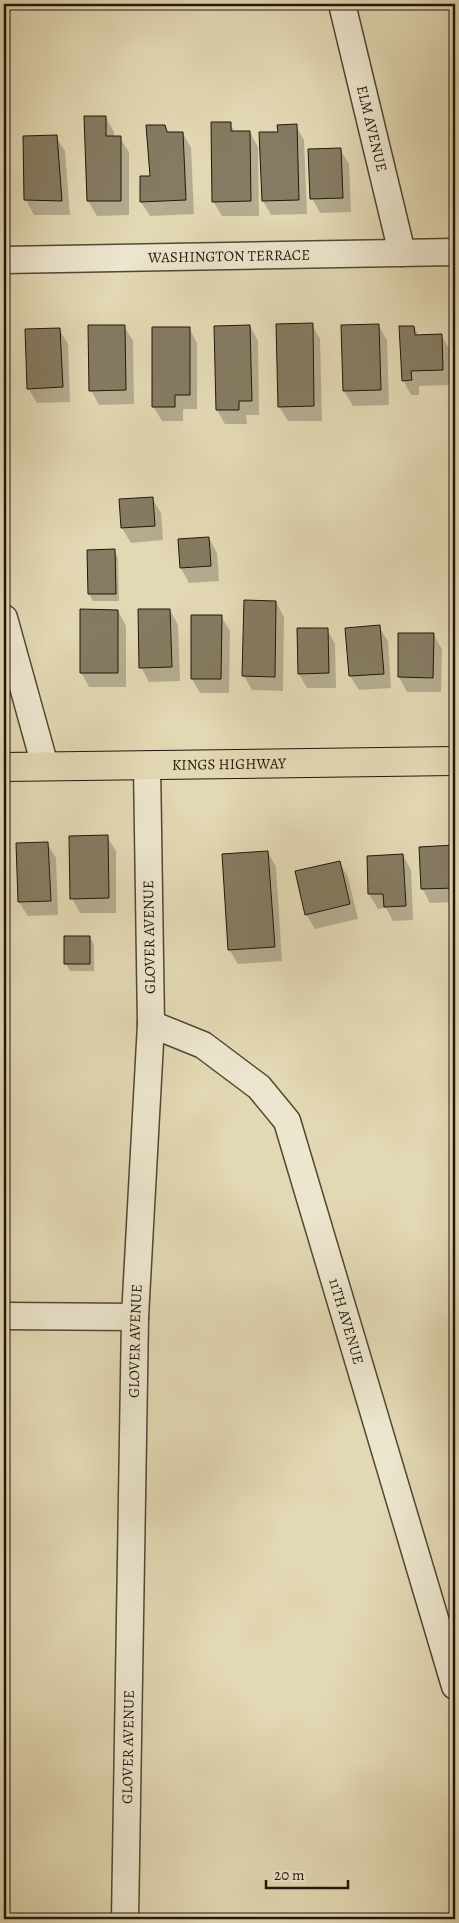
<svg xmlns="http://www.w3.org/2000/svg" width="459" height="1923" font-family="Alegreya,serif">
<rect width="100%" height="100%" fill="#e2d8b3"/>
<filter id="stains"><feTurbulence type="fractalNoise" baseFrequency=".004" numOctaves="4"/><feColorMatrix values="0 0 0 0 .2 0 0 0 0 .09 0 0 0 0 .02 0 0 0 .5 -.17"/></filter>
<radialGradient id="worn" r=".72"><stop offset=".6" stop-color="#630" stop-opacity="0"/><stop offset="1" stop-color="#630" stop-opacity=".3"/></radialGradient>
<path fill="#0003" d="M 85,118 L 106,118 L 114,132 L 114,137 L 120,138 L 129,152 L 129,215 L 97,216 L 88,201 Z
M 230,123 L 235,133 L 250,132 L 258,147 L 259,216 L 222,216 L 213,201 Z
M 165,126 L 169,133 L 183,133 L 191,148 L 194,214 L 150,216 L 141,202 L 152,177 Z
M 296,126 L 304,140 L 307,214 L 271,215 L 263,201 L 279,133 Z
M 56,137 L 65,151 L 70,215 L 34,215 L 26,200 Z
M 340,149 L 349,164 L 351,212 L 320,213 L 312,198 Z
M 312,324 L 320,339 L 322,421 L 288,421 L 279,406 Z
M 378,325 L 387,340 L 389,405 L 353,406 L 344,391 L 343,326 Z
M 124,326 L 133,341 L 134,404 L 99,405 L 91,390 Z
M 250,326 L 258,341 L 259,415 L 246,415 L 247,424 L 225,424 L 217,410 Z
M 414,327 L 419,336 L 441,335 L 450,350 L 451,385 L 419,386 L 419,395 L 411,395 L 403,380 Z
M 189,328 L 197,343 L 197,409 L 183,409 L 183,421 L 162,421 L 153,406 Z
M 59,329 L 68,344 L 70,402 L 37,403 L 28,388 Z
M 152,498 L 161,513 L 163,540 L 131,543 L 122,528 Z
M 209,538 L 217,553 L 219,581 L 189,583 L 181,568 Z
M 114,550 L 118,558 L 119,601 L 93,601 L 89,594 Z
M 276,602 L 284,617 L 283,691 L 252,690 L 244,676 Z
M 170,610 L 178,625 L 180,681 L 149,682 L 141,667 Z
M 118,611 L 126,626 L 126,687 L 89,687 L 81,672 Z
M 221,616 L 230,631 L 229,693 L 200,693 L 192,679 Z
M 379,627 L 388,641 L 391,688 L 359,690 L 350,676 Z
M 327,629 L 335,644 L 336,688 L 307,688 L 299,674 Z
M 399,634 L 433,634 L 442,649 L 441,692 L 407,692 L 399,677 Z
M 107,837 L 116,851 L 116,913 L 80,913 L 72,898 Z
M 47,843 L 56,858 L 58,915 L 28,916 L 19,902 Z
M 455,847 L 455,902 L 430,903 L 422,888 Z
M 268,852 L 276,867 L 282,961 L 238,964 L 229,949 Z
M 403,855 L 411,870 L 413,920 L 393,921 L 386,908 L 378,909 L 369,894 L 368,857 Z
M 4,858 L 9,924 L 4,924 Z
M 339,862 L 348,877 L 358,919 L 315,929 L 306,914 Z
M 90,937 L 94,945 L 94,971 L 70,971 L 66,964 Z"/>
<path fill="#857b62" stroke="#21170a" d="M 84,116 L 106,116 L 106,136 L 121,136 L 121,201 L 87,201 Z
M 211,122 L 231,122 L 231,131 L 250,131 L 251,201 L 212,202 Z
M 297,124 L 299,200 L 262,201 L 259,132 L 278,132 L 277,125 Z
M 146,125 L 165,125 L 167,132 L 183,132 L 186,200 L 140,202 L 140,176 L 150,176 Z
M 57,135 L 62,201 L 24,200 L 23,136 Z
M 341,148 L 343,198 L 310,199 L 308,149 Z
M 313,323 L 314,406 L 278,407 L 276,324 Z
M 379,324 L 381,390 L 343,391 L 341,325 Z
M 88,325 L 125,325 L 126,390 L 89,391 Z
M 250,325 L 252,401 L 239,401 L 239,410 L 216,410 L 214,326 Z
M 399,326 L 414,326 L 415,335 L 442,334 L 443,370 L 411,371 L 412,380 L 402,381 Z
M 152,327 L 190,327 L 190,395 L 175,395 L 175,407 L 152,407 Z
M 60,328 L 63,387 L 27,389 L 25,329 Z
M 153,497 L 155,526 L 121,528 L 119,499 Z
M 209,537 L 211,566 L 180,568 L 178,539 Z
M 115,549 L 116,594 L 88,594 L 87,550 Z
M 244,600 L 276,601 L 275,677 L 242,676 Z
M 80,609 L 118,610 L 118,673 L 80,673 Z
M 138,609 L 170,609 L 172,667 L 139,668 Z
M 191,615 L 222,615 L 221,679 L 191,679 Z
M 380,625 L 384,674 L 349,676 L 345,628 Z
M 297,628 L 328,628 L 329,673 L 298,674 Z
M 398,633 L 434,633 L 433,678 L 398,677 Z
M 108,835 L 109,898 L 70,899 L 69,836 Z
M 48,842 L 51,901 L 18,902 L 16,843 Z
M 455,845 L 455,888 L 421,889 L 419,847 Z
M 268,851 L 275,947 L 228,950 L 222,854 Z
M 403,854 L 406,906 L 384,907 L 383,894 L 368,894 L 367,856 Z
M 340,861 L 350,904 L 305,915 L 295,871 Z
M 64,936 L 90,936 L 90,964 L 64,964 Z"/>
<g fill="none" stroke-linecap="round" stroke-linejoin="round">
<g stroke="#514734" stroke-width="29">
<g id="street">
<path id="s1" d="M 342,4 L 402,253"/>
<path id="s2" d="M 4,260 L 455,252"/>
<path d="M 4,618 L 45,766"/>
<path id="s3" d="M 151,1024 L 203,1045 L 259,1087 L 287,1121 L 455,1686"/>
<path d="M 4,1316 L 135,1317"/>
<path id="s4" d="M 125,1919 L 135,1317 L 151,1024 L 147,765"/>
</g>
</g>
<g stroke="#21170a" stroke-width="30">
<g id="primary">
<path id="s5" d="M 4,767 L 455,761"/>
</g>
</g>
<use href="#street" stroke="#ece6ce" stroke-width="26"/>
<use href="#primary" stroke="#e2d8b3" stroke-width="28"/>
</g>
<g text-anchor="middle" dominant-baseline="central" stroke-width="5" stroke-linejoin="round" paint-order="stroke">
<g font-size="15" fill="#21170a" stroke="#ece6ce">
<text stroke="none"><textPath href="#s1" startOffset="128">ELM AVENUE</textPath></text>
<text stroke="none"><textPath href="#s2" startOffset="225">WASHINGTON TERRACE</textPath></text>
<text stroke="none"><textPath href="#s5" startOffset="225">KINGS HIGHWAY</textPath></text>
<text transform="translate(149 937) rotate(-91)">GLOVER AVENUE</text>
<text stroke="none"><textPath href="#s3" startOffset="379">11TH AVENUE</textPath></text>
<text stroke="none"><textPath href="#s4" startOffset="578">GLOVER AVENUE</textPath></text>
<text stroke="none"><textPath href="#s4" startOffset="172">GLOVER AVENUE</textPath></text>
</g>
</g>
<rect width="459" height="1923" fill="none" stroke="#e2d8b3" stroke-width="20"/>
<rect x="5" y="5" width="449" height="1913" fill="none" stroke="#21170a" stroke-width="2.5"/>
<rect x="10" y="10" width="439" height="1903" fill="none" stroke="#21170a"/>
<path d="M266 1880v8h82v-8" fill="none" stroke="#21170a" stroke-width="2.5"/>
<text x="274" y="1880" font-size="15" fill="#21170a" stroke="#ece6ce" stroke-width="4" paint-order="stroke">20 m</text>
<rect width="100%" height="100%" filter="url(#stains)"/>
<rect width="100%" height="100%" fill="url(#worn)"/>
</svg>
